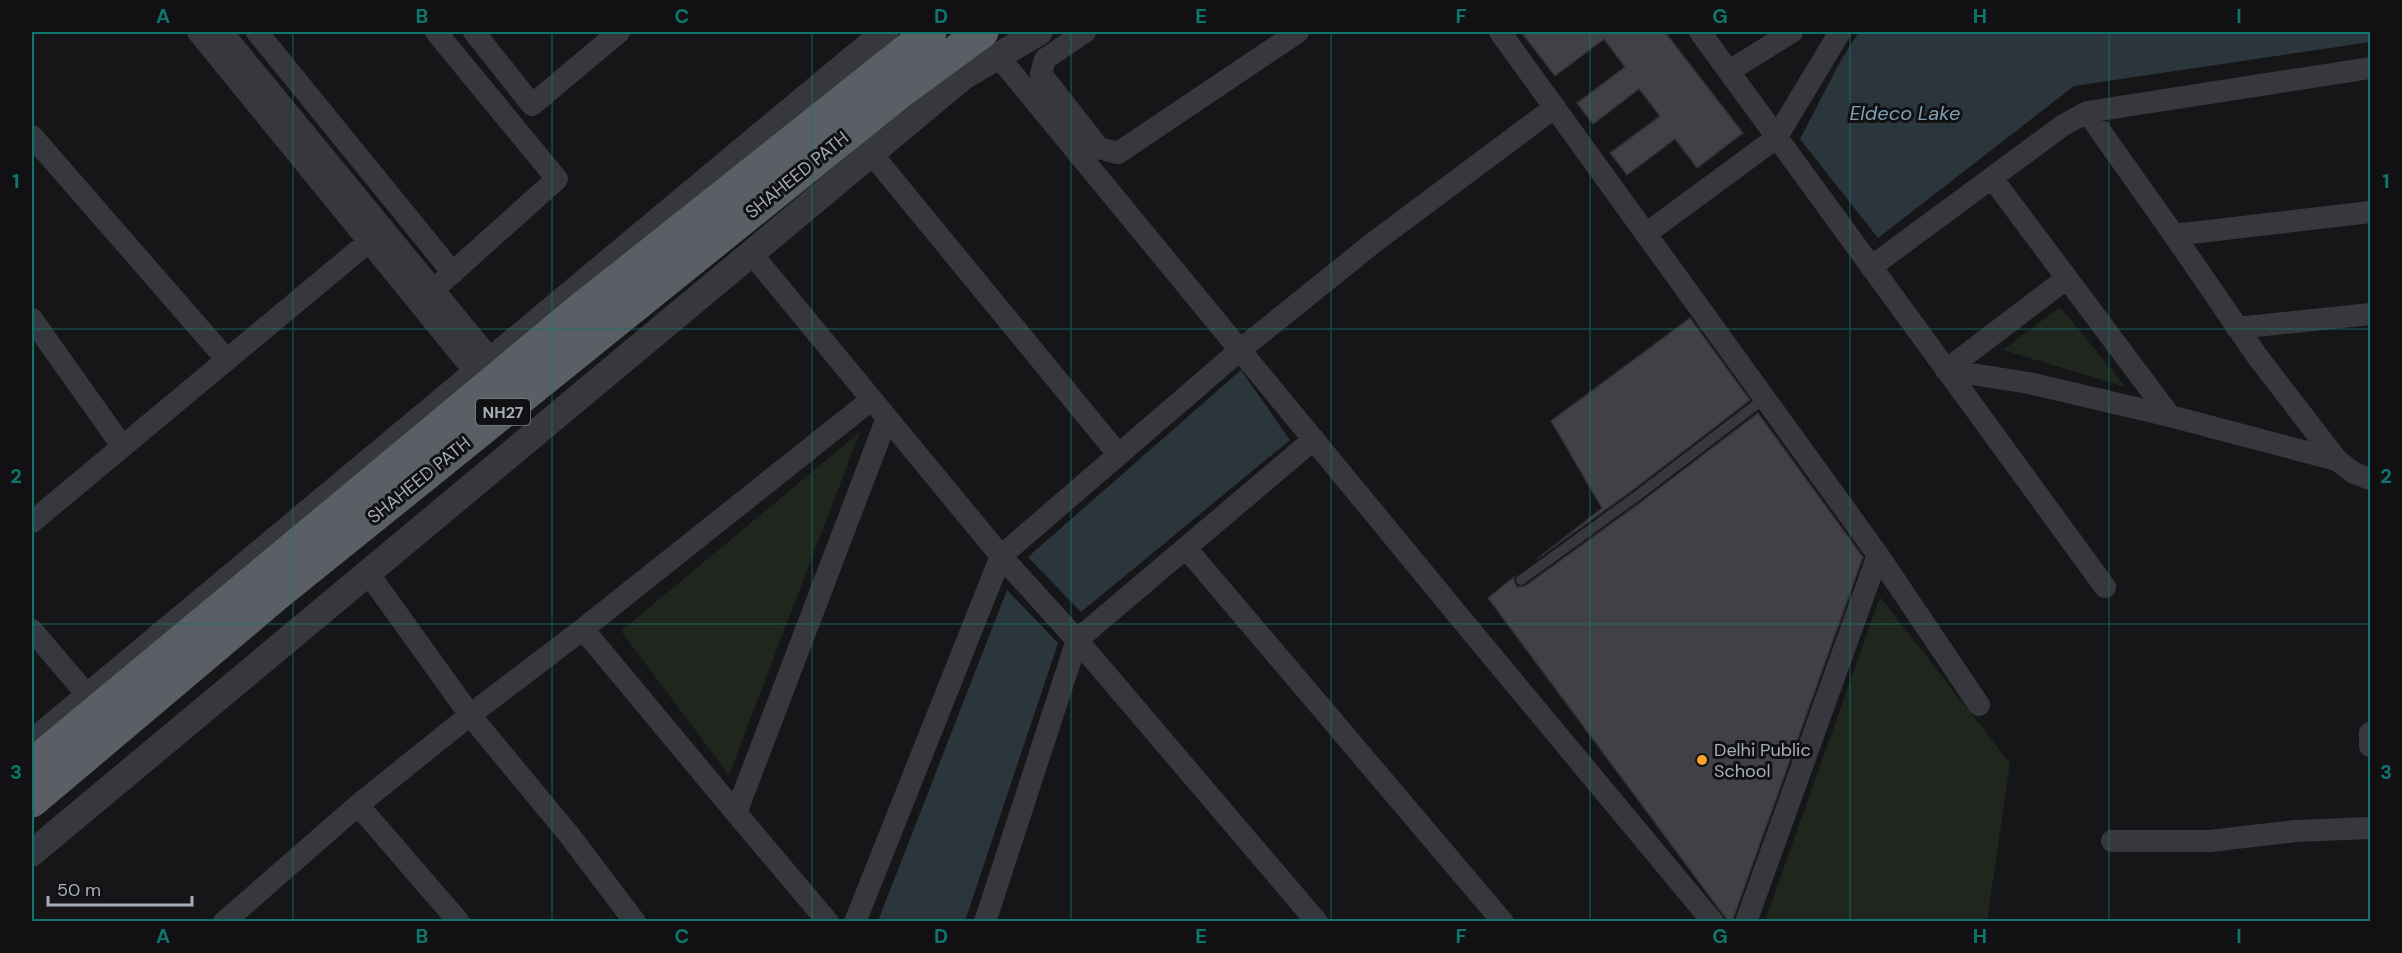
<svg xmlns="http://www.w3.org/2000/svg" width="2402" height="953" font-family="'DM Sans',sans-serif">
<rect width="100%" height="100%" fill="#161618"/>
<path fill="#1e261e" d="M 2060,307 L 2126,387 L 2003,350 Z
M 860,432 L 729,775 L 621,631 Z
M 1880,597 L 2010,763 L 1987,921 L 1765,921 Z"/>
<path fill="#2b363c" d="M 1859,32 L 2370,32 L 2370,42 L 2074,86 L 1878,238 L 1800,139 L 1841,60 Z
M 1241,370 L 1290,440 L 1081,612 L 1028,557 Z
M 1007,590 L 1058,643 L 965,921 L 878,921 Z"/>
<path fill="#404145" stroke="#303034" stroke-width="1.5" d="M 1521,32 L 1665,32 L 1743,133 L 1697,168 L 1675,139 L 1627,175 L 1610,153 L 1660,116 L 1639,89 L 1593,124 L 1577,103 L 1625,67 L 1604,39 L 1555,76 Z
M 1690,318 L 1750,400 L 1633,490 L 1537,559 L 1602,508 L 1551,421 Z
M 1758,413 L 1863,557 L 1733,919 L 1732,921 L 1728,921 L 1488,598 L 1514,577 L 1514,581 L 1517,587 L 1525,586 L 1641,502 Z"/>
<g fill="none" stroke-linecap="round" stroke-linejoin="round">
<path stroke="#37383d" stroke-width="10" d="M 1521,580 L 1637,496 L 1765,398"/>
<path stroke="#37383d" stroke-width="22" d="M 198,32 L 476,373
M 222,32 L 491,360
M 257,32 L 453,273
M 474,32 L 532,105 L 619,32
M 1085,32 L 1045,59 L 1041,74 L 1099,148 L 1118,153 L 1298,32
M 1500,32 L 1878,555 L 1979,705
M 1700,32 L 2105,587
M 998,56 L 1467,626 L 1713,922
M 1729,71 L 1792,32
M 2087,112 L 2174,235 L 2370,212
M 32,136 L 227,360
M 871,153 L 1118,454
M 1992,178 L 2170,416 L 2337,460
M 1647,233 L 1776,138 L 1840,32
M 2174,235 L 2257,356 L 2337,460 L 2354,473 L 2370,479
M 751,253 L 1001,556 L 1077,640 L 1317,922
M 1871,267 L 2062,126 L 2087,112 L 2370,68
M 2067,278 L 1946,370 L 2029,383 L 2170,416
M 423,299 L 557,179 L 436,32
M 32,319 L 122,446
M 2237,328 L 2370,314
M 32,522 L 384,229
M 1186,548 L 1503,922
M 368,573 L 470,715 L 570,836 L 635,922
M 583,629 L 736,813
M 32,630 L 88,696
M 2370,733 L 2370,746
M 358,805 L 459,922
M 2112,841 L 2210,841 L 2295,831 L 2370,828
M 224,922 L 358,805 L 470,715 L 583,629 L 871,400
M 828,922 L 736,813 L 887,418
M 855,922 L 1001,556 L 1240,350 L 1373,243 L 1555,107
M 985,922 L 1077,640 L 1314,439
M 1746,922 L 1878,555"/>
<path stroke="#37383d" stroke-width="27" d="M 32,743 L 885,32
M 32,853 L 964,76 L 1039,32"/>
<path stroke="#5a5e65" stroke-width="33" d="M 32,765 L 576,313 L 930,32
M 32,801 L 276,595 L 900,92 L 982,32"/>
</g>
<path fill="none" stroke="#0f766e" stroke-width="1.5" stroke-opacity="0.55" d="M 293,32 L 293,922M 552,32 L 552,922M 812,32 L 812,922M 1071,32 L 1071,922M 1331,32 L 1331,922M 1590,32 L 1590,922M 1850,32 L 1850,922M 2109,32 L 2109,922M 32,329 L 2370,329M 32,624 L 2370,624"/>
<circle fill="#f8a52d" stroke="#111113" stroke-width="2" cx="1702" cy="760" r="6"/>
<g text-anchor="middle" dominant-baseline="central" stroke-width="6" stroke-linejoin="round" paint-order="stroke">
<rect fill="#111113" stroke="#7a7f86" stroke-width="1.5" x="476" y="399" width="54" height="26" rx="4.5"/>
<g font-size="16" font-weight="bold" fill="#a7aeb8">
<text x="503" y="412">NH27</text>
</g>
<g font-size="18" fill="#a7aeb8" stroke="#111113">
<text transform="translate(797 175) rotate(-39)">SHAHEED PATH</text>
<text transform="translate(419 480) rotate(-39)">SHAHEED PATH</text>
</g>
<g font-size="18" fill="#a7aeb8" stroke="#111113" text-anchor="start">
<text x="1714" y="750">Delhi Public<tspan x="1714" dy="21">School</tspan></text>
</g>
<g font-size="20" font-style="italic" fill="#7d9fb4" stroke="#111113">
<text x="1905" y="113">Eldeco Lake</text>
</g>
</g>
<rect width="2402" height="953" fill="none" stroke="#111113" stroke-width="66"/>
<path d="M48 896v9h144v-9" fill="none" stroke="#a7aeb8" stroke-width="3"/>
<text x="57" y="896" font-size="18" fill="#a7aeb8" stroke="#111113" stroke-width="4.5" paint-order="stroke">50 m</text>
<rect x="33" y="33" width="2336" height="887" fill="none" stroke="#0f766e" stroke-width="2"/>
<g font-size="20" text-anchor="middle" font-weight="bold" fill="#0f766e">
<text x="163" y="23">A</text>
<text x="422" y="23">B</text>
<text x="682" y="23">C</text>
<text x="941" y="23">D</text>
<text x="1201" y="23">E</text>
<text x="1461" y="23">F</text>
<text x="1720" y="23">G</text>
<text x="1980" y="23">H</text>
<text x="2239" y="23">I</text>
<text x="16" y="188">1</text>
<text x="2386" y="188">1</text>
<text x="16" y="483">2</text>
<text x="2386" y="483">2</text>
<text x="16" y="779">3</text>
<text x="2386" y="779">3</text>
<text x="163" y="943">A</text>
<text x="422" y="943">B</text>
<text x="682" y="943">C</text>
<text x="941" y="943">D</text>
<text x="1201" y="943">E</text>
<text x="1461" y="943">F</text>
<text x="1720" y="943">G</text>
<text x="1980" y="943">H</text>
<text x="2239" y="943">I</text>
</g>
</svg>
